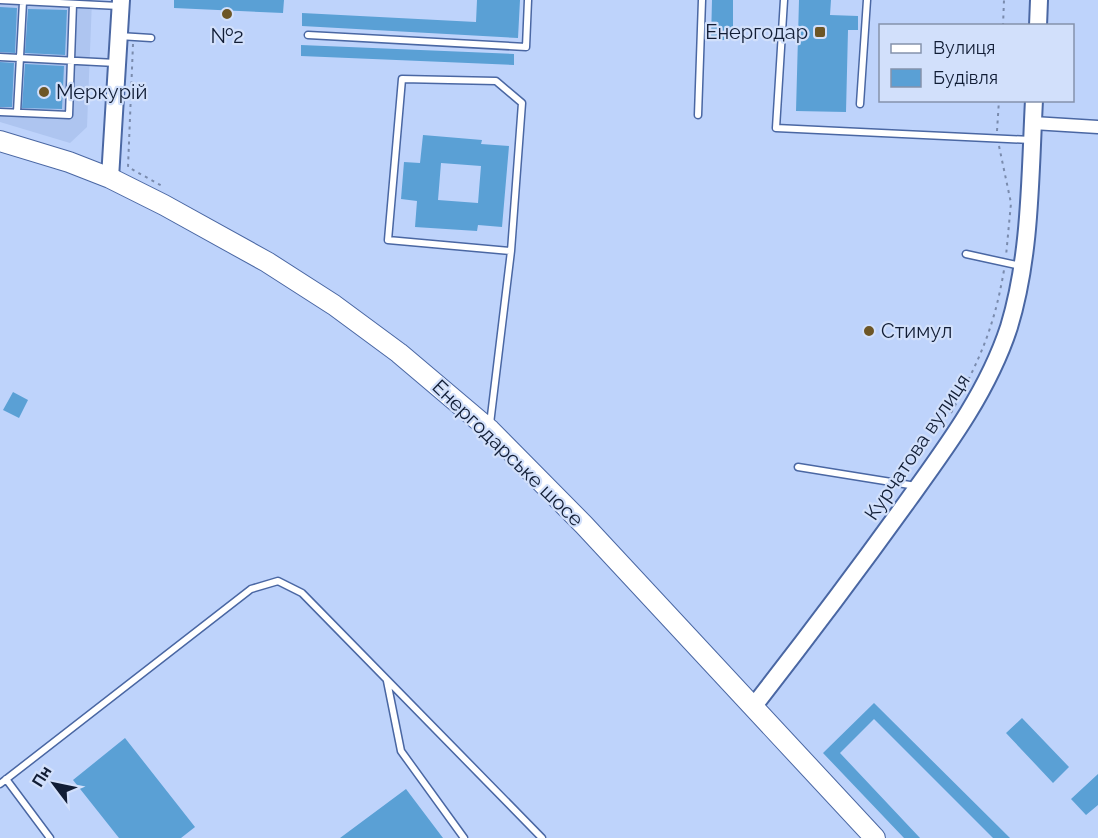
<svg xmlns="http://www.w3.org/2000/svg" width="1098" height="838" font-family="Raleway,sans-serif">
<rect width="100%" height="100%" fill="#bed3fb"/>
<path fill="#aec5f0" d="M 0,0 L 92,0 L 87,127 L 70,143 L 0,122 Z"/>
<path fill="#5aa0d5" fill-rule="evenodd" d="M 174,0 L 284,0 L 283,13 L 174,8 Z
M 477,0 L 520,0 L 518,38 L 302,26 L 302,13 L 476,22 Z
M 712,0 L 733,0 L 733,40 L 711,40 Z
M 799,0 L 831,0 L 830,15 L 858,16 L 858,30 L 848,30 L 846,112 L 796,111 Z
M 0,7 L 17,8 L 15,53 L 0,52 Z
M 28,9 L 67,10 L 65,55 L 25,53 Z
M 301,45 L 514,54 L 514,65 L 301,56 Z
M 0,62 L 14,63 L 12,107 L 0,107 Z
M 25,64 L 64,66 L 62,109 L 22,108 Z
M 423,135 L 482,140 L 481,144 L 509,146 L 502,227 L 478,225 L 477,231 L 415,227 L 417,201 L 401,199 L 404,162 L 420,163 ZM 441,163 L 481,166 L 478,203 L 438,200 Z
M 13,392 L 28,400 L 19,418 L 3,410 Z
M 874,703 L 1010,838 L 993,838 L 874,719 L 840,753 L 920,838 L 904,838 L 823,753 Z
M 1022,718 L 1069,767 L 1053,783 L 1006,733 Z
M 125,738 L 195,827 L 181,838 L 119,838 L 73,780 Z
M 1098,774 L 1098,805 L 1086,815 L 1071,799 Z
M 406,789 L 443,838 L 340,838 Z"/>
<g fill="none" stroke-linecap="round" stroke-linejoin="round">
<g stroke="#4a67a3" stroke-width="9">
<path id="lane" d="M 0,0 L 119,6
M 784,0 L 776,128 L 1031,140
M 308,35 L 526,47 L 528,0
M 119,36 L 151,38
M 0,57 L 116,63
M 860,104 L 867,0
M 0,112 L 69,115 L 73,4
M 17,112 L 23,2
M 698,115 L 702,0
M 966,254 L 1021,266
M 490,424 L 511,251 L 522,103 L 496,81 L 402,79 L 388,240 L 511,251
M 798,467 L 916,486
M 387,681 L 401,751 L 464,838
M 6,779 L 50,838
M 0,784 L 251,589 L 278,581 L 302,593 L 542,838"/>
</g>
<g stroke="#4a67a3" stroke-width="15">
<path id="street" d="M 1033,123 L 1098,127"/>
</g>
<g stroke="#4a67a3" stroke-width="20">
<path id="secondary" d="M 1038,26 L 1039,0
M 110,178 L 121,0
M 753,707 C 806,639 858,570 909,499 C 948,445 988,391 1009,327 C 1031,255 1030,175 1034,100"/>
</g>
<g stroke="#4a67a3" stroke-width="22">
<path id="primary" d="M 0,141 L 69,162 L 110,178 L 164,205 L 267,262 L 334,305 L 399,353 L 490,430 L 584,525 L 875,838"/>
</g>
<path stroke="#7a8bad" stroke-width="2" stroke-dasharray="3 4.5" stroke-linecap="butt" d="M 1003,26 L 1004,0
M 133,44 L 128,167 L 162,186
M 997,131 L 999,100
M 999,146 L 1011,203 L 1006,256
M 951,413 C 979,361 994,329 1004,270"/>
<use href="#lane" stroke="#fff" stroke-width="6"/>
<use href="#street" stroke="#fff" stroke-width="12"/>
<use href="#secondary" stroke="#fff" stroke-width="16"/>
<use href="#primary" stroke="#fff" stroke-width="20"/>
</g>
<g fill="#6d5626" stroke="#d2e0fb" stroke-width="2">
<circle cx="227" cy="14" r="6"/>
<rect x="814" y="26" width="12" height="12" rx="3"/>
<circle cx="44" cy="92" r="6"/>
<circle cx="869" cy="331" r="6"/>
</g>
<g text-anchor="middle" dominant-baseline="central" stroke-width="4.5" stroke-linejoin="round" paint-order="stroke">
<g font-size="20" fill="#111d35" stroke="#d2e0fb" text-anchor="start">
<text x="808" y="32" text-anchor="end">Енергодар</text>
<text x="227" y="36" text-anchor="middle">№2</text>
<text x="56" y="92">Меркурій</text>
<text x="881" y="331">Стимул</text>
</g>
<g font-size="20" fill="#111d35" stroke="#d2e0fb">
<text transform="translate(917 447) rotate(-56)">Курчатова вулиця</text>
<text transform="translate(508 453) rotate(44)">Енергодарське шосе</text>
</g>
</g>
<rect x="879" y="24" width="195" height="78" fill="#d2e0fb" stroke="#8592ac" stroke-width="1.5"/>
<rect x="891" y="44" width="30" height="9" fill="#ffffff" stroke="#8592ac" stroke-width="1.5"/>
<text x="933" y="54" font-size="18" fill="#111d35">Вулиця</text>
<rect x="891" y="69" width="30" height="18" fill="#5aa0d5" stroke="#8592ac" stroke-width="1.5"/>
<text x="933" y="84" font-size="18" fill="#111d35">Будівля</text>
<g transform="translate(54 784) rotate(302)" stroke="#d2e0fb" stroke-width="4.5" paint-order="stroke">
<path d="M0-4.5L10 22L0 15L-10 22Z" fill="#111d35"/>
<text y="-9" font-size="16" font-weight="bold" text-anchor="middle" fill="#111d35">Пн</text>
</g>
</svg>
